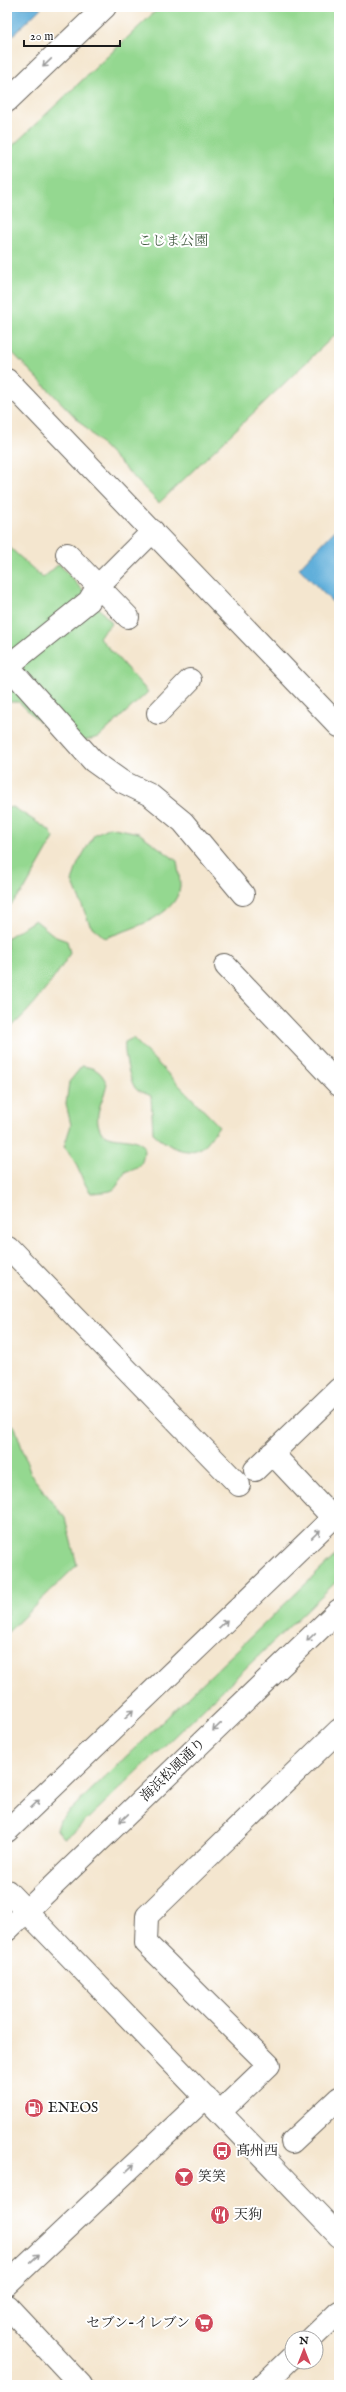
<svg xmlns="http://www.w3.org/2000/svg" width="346" height="2392" font-family="'IM FELL English','Noto Serif JP',serif">
<rect width="100%" height="100%" fill="#fff"/>
<filter id="ink" filterUnits="userSpaceOnUse"><feTurbulence type="fractalNoise" baseFrequency=".025" numOctaves="2"/><feDisplacementMap in="SourceGraphic" scale="8" xChannelSelector="R" yChannelSelector="G"/><feConvolveMatrix kernelMatrix="1 2 1 2 8 2 1 2 1" color-interpolation-filters="sRGB"/></filter>
<filter id="wash" filterUnits="userSpaceOnUse"><feTurbulence type="fractalNoise" baseFrequency=".012" numOctaves="4" result="noise"/><feDisplacementMap in="SourceGraphic" scale="16" xChannelSelector="R" yChannelSelector="G"/><feGaussianBlur stdDeviation="0.9" result="paint"/><feColorMatrix in="noise" values="0 0 0 0 0 0 0 0 0 0 0 0 0 0 0 0 0 1.4 0 .05"/><feComposite in="paint" operator="in"/></filter>
<g filter="url(#wash)">
<rect width="100%" height="100%" fill="#f4e6cf"/>
<path fill="#94d890" stroke="#587a56" d="M 160,7 L 339,7 L 339,331 L 159,503 L 7,347 L 7,151 Z
M 7,545 L 43,578 L 59,564 L 112,623 L 99,637 L 148,692 L 99,737 L 65,746 L 19,702 L 7,702 Z
M 13,807 L 49,830 L 54,838 L 25,889 L 7,909 L 7,808 Z
M 109,827 L 139,833 L 177,861 C 178,869 180,879 180,886 C 177,917 129,929 105,938 L 90,925 L 72,881 L 78,863 L 94,835 Z
M 35,920 L 56,937 L 67,941 L 70,953 C 53,982 32,1009 7,1031 L 7,938 Z
M 133,1038 L 219,1126 C 214,1132 208,1144 201,1148 C 184,1157 165,1144 153,1133 L 151,1096 C 146,1093 142,1093 137,1090 C 130,1085 123,1050 125,1042 Z
M 82,1066 C 96,1068 101,1071 107,1084 C 104,1100 91,1116 102,1133 C 115,1142 131,1134 144,1146 C 144,1160 142,1170 126,1171 C 112,1192 120,1191 91,1193 C 79,1178 78,1160 64,1147 L 71,1125 L 66,1104 L 69,1082 Z
M 7,1422 L 15,1427 L 31,1475 L 65,1518 L 77,1565 L 7,1633 Z
M 339,1552 L 339,1579 L 72,1834 L 64,1838 L 57,1830 L 60,1820 Z"/>
<path fill="#60afda" stroke="#3e667b" d="M 7,7 L 42,7 L 7,41 Z
M 339,526 L 339,609 L 299,568 Z"/>
</g>
<g filter="url(#ink)">
<g fill="none" stroke-linecap="round" stroke-linejoin="round">
<g stroke="#68635b" stroke-width="24">
<path id="minor" d="M 7,101 L 105,7
M 7,380 L 339,726
M 153,531 L 98,586 L 89,601 L 8,666 L 93,761 L 121,781 L 150,795 L 183,822 L 243,894
M 67,554 L 128,617
M 158,713 L 190,680
M 226,966 L 339,1085
M 7,1246 L 239,1485
M 272,1453 L 333,1518
M 255,1470 L 339,1389
M 7,1831 L 339,1512
M 7,1891 L 339,2236
M 7,1930 L 339,1610
M 220,2112 L 269,2065 L 146,1943 L 147,1916 L 339,1730
M 292,2142 L 339,2098
M 7,2284 L 206,2097
M 7,2306 L 81,2385
M 312,2338 L 339,2312
M 263,2385 L 292,2357"/>
</g>
<use href="#minor" stroke="#fff" stroke-width="22"/>
</g>
<defs><path id="oneway-shaft" d="M-6 0H5M1.5-3L5.5 0L1.5 3" fill="none" stroke-width="1.6" stroke-linecap="round" stroke-linejoin="round"/></defs>
<g stroke="#999">
<use href="#oneway-shaft" transform="translate(47 63) rotate(136)"/>
<use href="#oneway-shaft" transform="translate(316 1534) rotate(-44)"/>
<use href="#oneway-shaft" transform="translate(223 1624) rotate(-44)"/>
<use href="#oneway-shaft" transform="translate(311 1637) rotate(136)"/>
<use href="#oneway-shaft" transform="translate(129 1714) rotate(-44)"/>
<use href="#oneway-shaft" transform="translate(217 1727) rotate(136)"/>
<use href="#oneway-shaft" transform="translate(35 1804) rotate(-44)"/>
<use href="#oneway-shaft" transform="translate(124 1818) rotate(136)"/>
<use href="#oneway-shaft" transform="translate(130 2168) rotate(-43)"/>
<use href="#oneway-shaft" transform="translate(35 2258) rotate(-43)"/>
</g>
</g>
<defs>
<g id="fuel-disc" transform="scale(1)"><circle r="9.5" fill="#d1495b" stroke="#fff"/><path d="M-5.5-6h7V0h2V4h1.3V-2.5L3-4.5l.8-.8L6-3V5H2.5V1h-1V6h-7ZM-4.2-4.7v3.2H.2V-4.7Z" fill="#fff"/></g>
<g id="bus-disc" transform="scale(1)"><circle r="9.5" fill="#d1495b" stroke="#fff"/><path d="M-5-6H5V4H4V6H2V4H-2V6H-4V4H-5ZM-3.5-4V0h7V-4ZM-3.5 1.2v1.5H-2V1.2ZM2 1.2v1.5H3.5V1.2Z" fill="#fff"/></g>
<g id="bar-disc" transform="scale(1)"><circle r="9.5" fill="#d1495b" stroke="#fff"/><path d="M-6-5H6L.8 .8V4.5H3.5V6h-7V4.5H-.8V.8Z" fill="#fff"/></g>
<g id="restaurant-disc" transform="scale(1)"><circle r="9.5" fill="#d1495b" stroke="#fff"/><path d="M-5-6h1v4h1v-4h1v4h1v-4h1v5L-1.5 .5V6h-2V.5L-5-1ZM5-6V6H3V1.5H1.5Q1.5-4 5-6Z" fill="#fff"/></g>
<g id="supermarket-disc" transform="scale(1)"><circle r="9.5" fill="#d1495b" stroke="#fff"/><path d="M-6-5.5h2.5l.6 2H6L4.5 2H-2.5L-4.4-4H-6ZM-1.5 3.2a1.3 1.3 0 1 0 .1 0ZM3 3.2a1.3 1.3 0 1 0 .1 0Z" fill="#fff"/></g>
</defs>
<g fill-rule="evenodd">
<use href="#fuel-disc" x="34" y="2108"/>
<use href="#bus-disc" x="222" y="2151"/>
<use href="#bar-disc" x="184" y="2177"/>
<use href="#restaurant-disc" x="220" y="2215"/>
<use href="#supermarket-disc" x="204" y="2323"/>
</g>
<g text-anchor="middle" dominant-baseline="central" stroke-width="4" stroke-linejoin="round" paint-order="stroke">
<g font-size="14" fill="#465e45" stroke="#fff">
<text x="173" y="241">こじま公園</text>
</g>
<g font-size="14" fill="#1c1c1c" stroke="#fff">
<text transform="translate(173 1770) rotate(-44)">海浜松風通り</text>
</g>
<g font-size="14" fill="#1c1c1c" stroke="#fff" text-anchor="start">
<text x="48" y="2108">ENEOS</text>
<text x="236" y="2151">髙州西</text>
<text x="198" y="2177">笑笑</text>
<text x="234" y="2215">天狗</text>
<text x="190" y="2323" text-anchor="end">セブン-イレブン</text>
</g>
</g>
<rect width="346" height="2392" fill="none" stroke="#fff" stroke-width="24"/>
<g transform="translate(304 2350)"><circle r="19" fill="#ffffff" stroke="#a4a4a4"/>
<path d="M0-3L7 15L0 10L-7 15Z" fill="#d1495b"/>
<text y="-6" font-size="11" font-weight="bold" text-anchor="middle" fill="#1c1c1c">N</text>
</g>
<path d="M24 40v6h96v-6" fill="none" stroke="#1c1c1c" stroke-width="2"/>
<text x="30" y="40" font-size="12" fill="#1c1c1c" stroke="#ffffff" stroke-width="3" paint-order="stroke">20 m</text>
</svg>
